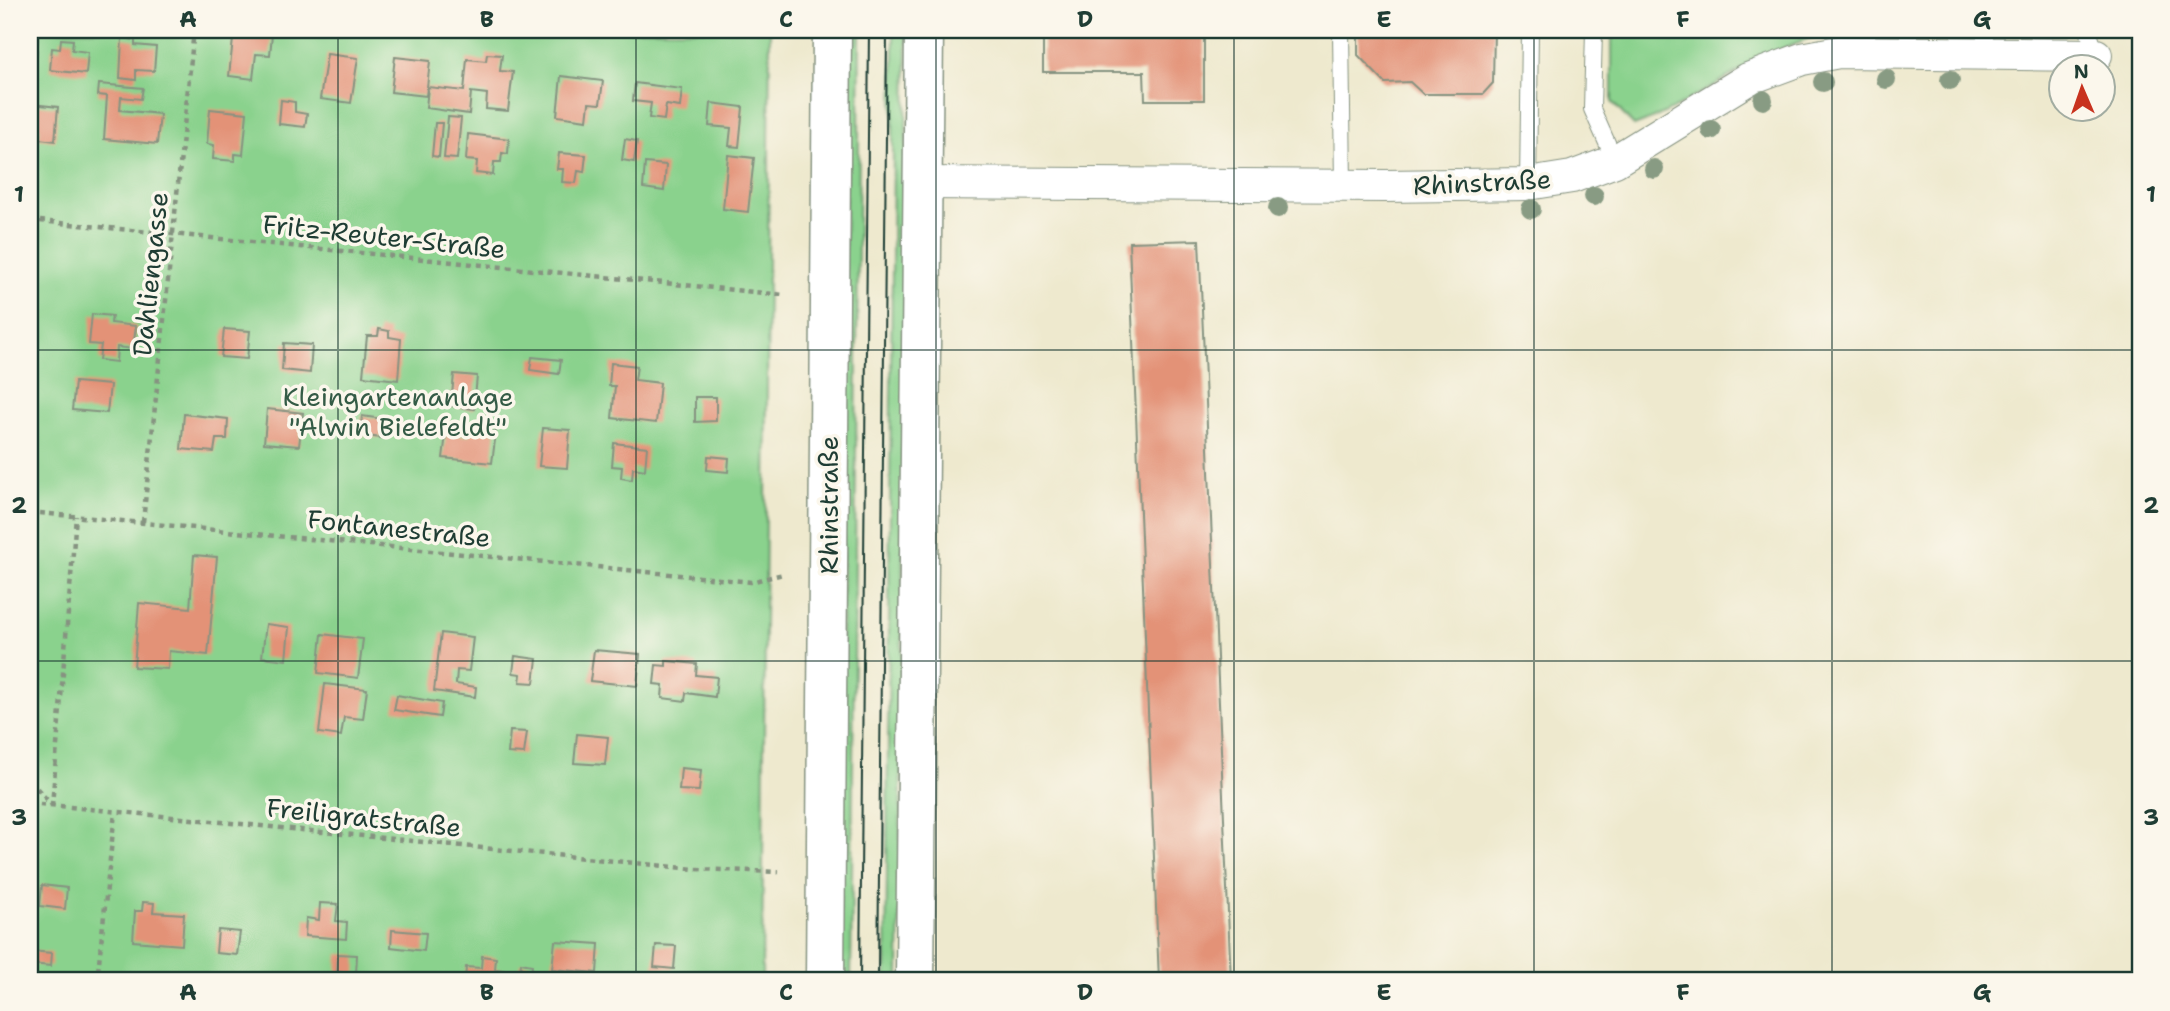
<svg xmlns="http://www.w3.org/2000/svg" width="2170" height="1011" font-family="'Shantell Sans',sans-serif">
<rect width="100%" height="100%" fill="#fbf7ec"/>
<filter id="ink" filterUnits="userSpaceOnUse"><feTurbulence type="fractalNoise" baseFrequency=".0143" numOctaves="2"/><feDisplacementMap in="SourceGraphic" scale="14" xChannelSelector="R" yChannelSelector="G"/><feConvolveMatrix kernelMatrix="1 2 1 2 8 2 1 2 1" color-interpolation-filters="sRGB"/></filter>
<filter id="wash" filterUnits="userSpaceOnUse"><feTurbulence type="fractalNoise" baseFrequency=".00686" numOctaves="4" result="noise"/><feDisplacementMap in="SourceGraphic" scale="28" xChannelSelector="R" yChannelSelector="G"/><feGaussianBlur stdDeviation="1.57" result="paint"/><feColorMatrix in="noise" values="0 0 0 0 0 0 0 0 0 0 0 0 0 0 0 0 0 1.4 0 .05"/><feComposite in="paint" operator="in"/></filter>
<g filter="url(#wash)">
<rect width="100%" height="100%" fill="#eee9ce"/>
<path fill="#8ad28d" stroke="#548860" stroke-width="2" d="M 30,30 L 770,30 L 762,981 L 30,981 Z
M 847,30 L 860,30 L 851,981 L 839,981 Z
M 894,30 L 907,30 L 899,981 L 886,981 Z
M 1612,30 L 2050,30 L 2049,34 L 1817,36 C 1749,55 1699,102 1634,126 L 1612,102 Z"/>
<g id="blocks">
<path fill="#e39277" d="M 234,30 L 272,34 L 270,55 L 256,54 L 253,79 L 229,76 Z
M 1043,30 L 1204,30 L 1204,100 L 1145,100 L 1144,72 L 1043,72 Z
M 1358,30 L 1494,30 L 1493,83 L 1483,94 L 1423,94 L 1410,82 L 1385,83 L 1358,55 Z
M 30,37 L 38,38 L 35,68 L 30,68 Z
M 122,38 L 135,40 L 135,45 L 156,47 L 154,71 L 136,70 L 136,80 L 120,78 Z
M 61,39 L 73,40 L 72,50 L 88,52 L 86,74 L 50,70 L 52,48 L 60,49 Z
M 327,54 L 358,58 L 351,103 L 320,99 Z
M 487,54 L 502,55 L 500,71 L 513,72 L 508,111 L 486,109 L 487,94 L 471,92 L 469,114 L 426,108 L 428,87 L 464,91 L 467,59 L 486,61 Z
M 395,57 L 430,61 L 426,96 L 391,92 Z
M 561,76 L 603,81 L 600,104 L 589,103 L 587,120 L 557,116 Z
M 635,83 L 682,89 L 680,107 L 666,105 L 664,120 L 649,118 L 651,103 L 633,101 Z
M 99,84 L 143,88 L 141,99 L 121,97 L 120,110 L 160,114 L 157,144 L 104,139 L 107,96 L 98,95 Z
M 281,100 L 295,102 L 295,112 L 307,114 L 305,127 L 279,124 Z
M 711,103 L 743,107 L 739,147 L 729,146 L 731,128 L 709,126 Z
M 32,104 L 58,107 L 55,141 L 39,139 L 40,128 L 30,127 Z
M 210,109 L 247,113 L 243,155 L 235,154 L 235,161 L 213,159 L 214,145 L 207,144 Z
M 448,117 L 461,118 L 457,159 L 444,158 Z
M 435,123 L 442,123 L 439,157 L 432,156 Z
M 468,134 L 509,139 L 508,154 L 502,153 L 501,162 L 494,162 L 493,175 L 476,173 L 477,161 L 466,160 Z
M 625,139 L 637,141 L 634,162 L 622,160 Z
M 559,153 L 586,155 L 584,172 L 578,171 L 576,183 L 562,182 L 563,169 L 557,169 Z
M 728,155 L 754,158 L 748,212 L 723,209 Z
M 645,163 L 666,165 L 664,191 L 643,188 Z
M 1199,240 L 1231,981 L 1159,981 L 1129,242 Z
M 92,314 L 112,316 L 111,323 L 136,326 L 133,349 L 117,347 L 116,362 L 99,360 L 101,345 L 89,344 Z
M 30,324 L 37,325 L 33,350 L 30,349 Z
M 224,329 L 250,331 L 247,359 L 221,357 Z
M 379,329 L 389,331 L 389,337 L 401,339 L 398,380 L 363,376 L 367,336 L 378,336 Z
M 284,343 L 312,345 L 310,373 L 282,370 Z
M 532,357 L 561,360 L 559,374 L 530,370 Z
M 611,363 L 637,366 L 635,380 L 660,383 L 656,423 L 612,418 L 615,386 L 609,386 Z
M 454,374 L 477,376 L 474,409 L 451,406 Z
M 75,382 L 110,385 L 107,413 L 72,410 Z
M 695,397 L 716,397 L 716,421 L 695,422 Z
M 267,409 L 303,413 L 299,446 L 264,443 Z
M 184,414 L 228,419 L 227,439 L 216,439 L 214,452 L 181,449 Z
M 362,416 L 383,419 L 381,438 L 360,435 Z
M 543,428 L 570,430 L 567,468 L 539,466 Z
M 470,430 L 496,432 L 492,463 L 443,458 L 446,434 L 469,436 Z
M 614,443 L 647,447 L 645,470 L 633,468 L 632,480 L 621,478 L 622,467 L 612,466 Z
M 708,456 L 729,458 L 728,472 L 707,470 Z
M 194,555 L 217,557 L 208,655 L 169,651 L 168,669 L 134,667 L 139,603 L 190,608 Z
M 266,624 L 289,627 L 286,660 L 262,657 Z
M 441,633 L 473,637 L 469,671 L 457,670 L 456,684 L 476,687 L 475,697 L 434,691 Z
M 322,634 L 363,639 L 358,678 L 318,673 Z
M 594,650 L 640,654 L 637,686 L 590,681 Z
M 515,656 L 537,659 L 534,683 L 520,682 L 521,674 L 513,673 Z
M 666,661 L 697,664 L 696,675 L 717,677 L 715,697 L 686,693 L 685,701 L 662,698 L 663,685 L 654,684 L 656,665 L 666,666 Z
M 325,684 L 367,689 L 363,719 L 344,717 L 341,736 L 319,733 Z
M 397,695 L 442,703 L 440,717 L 394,710 Z
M 510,731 L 527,732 L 524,754 L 508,753 Z
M 577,734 L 608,737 L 605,765 L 574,763 Z
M 681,768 L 701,770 L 699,791 L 679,790 Z
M 42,885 L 67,888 L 65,909 L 40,906 Z
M 143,902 L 154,903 L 153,912 L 184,914 L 182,945 L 133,941 L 135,911 L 142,911 Z
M 320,903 L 338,904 L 336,921 L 347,922 L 346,939 L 305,936 L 306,918 L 319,920 Z
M 218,930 L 240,932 L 237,955 L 216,953 Z
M 392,930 L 426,933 L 424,951 L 391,947 Z
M 555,941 L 599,944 L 597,973 L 552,969 Z
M 656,945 L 676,946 L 674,969 L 654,967 Z
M 30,951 L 52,953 L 51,966 L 30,964 Z
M 338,954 L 357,955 L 356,974 L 337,972 Z
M 482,956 L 496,958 L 495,969 L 510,971 L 509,981 L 465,981 L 466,967 L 481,968 Z
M 521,963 L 532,965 L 531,981 L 519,981 Z"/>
</g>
</g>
<g filter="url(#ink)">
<use href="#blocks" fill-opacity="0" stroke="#869381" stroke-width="2"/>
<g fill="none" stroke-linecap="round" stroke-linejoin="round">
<g stroke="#869381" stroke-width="18">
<path id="lane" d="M 1341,30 L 1343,186
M 1594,30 L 1592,109 L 1615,161
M 2088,30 L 2096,55
M 1528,184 L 1530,30"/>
</g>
<g stroke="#869381" stroke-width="34">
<path id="street" d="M 922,183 L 1385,186 L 1528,184 L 1572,177 L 1615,161 L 1748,79 L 1802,59 L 1839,52 L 2096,55"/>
</g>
<g stroke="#869381" stroke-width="41">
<path id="secondary" d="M 825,981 L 832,30
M 915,981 L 924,30"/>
</g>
<path stroke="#869381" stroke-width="4.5" stroke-dasharray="5 5" stroke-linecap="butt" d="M 30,220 L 785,295
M 30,512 L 751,582 L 783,574
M 143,522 L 194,30
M 30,781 L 52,805
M 30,803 L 695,869 L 779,872
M 52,806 L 76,516
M 97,981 L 115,812"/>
<use href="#lane" stroke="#fff" stroke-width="16"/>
<use href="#street" stroke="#fff" stroke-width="32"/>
<use href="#secondary" stroke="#fff" stroke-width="38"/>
<path stroke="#1f3d34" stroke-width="2" d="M 860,981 L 869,30
M 878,981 L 887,30"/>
</g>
<g fill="#889b83">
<circle cx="1886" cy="79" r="10"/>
<circle cx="1950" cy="80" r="10"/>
<circle cx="1823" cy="82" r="10"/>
<circle cx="1763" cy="100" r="10"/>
<circle cx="1711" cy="130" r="10"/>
<circle cx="1654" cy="169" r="10"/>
<circle cx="1594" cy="196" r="10"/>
<circle cx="1278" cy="208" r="10"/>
<circle cx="1531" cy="209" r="10"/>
</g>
</g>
<path fill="none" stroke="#1f3d34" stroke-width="2" stroke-opacity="0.55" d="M 338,30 L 338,981M 636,30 L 636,981M 936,30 L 936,981M 1234,30 L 1234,981M 1534,30 L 1534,981M 1832,30 L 1832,981M 30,350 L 2140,350M 30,661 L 2140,661"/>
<g text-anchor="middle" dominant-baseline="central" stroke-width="7" stroke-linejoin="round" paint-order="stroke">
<g font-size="26" fill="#1f3d34" stroke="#fbf7ec">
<text transform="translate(1482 182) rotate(-3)">Rhinstraße</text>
<text transform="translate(384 236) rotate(6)">Fritz-Reuter-Straße</text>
<text transform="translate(150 274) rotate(-84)">Dahliengasse</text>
<text transform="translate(828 505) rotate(-90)">Rhinstraße</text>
<text transform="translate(399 528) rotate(6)">Fontanestraße</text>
<text transform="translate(364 817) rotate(6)">Freiligratstraße</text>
</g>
<g font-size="26" fill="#345b46" stroke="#fbf7ec">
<text x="398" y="396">Kleingartenanlage<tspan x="398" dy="30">"Alwin Bielefeldt"</tspan></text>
</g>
</g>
<rect width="2170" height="1011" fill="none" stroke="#fbf7ec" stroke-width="77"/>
<g transform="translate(2082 88) rotate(358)"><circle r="33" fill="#fbf7ec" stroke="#a3ada2" stroke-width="2"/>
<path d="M0-5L12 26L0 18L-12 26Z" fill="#c8321e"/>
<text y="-10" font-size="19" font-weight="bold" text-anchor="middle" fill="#1f3d34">N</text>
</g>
<rect x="38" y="38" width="2094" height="934" fill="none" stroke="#1f3d34" stroke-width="2.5"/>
<g font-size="23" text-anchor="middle" font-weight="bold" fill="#1f3d34">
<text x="188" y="27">A</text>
<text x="487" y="27">B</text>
<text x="786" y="27">C</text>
<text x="1085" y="27">D</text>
<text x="1384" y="27">E</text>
<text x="1683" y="27">F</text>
<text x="1982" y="27">G</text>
<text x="19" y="202">1</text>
<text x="2151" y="202">1</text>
<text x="19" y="513">2</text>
<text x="2151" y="513">2</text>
<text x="19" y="825">3</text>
<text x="2151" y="825">3</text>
<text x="188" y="1000">A</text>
<text x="487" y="1000">B</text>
<text x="786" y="1000">C</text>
<text x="1085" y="1000">D</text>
<text x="1384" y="1000">E</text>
<text x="1683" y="1000">F</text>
<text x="1982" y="1000">G</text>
</g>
</svg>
